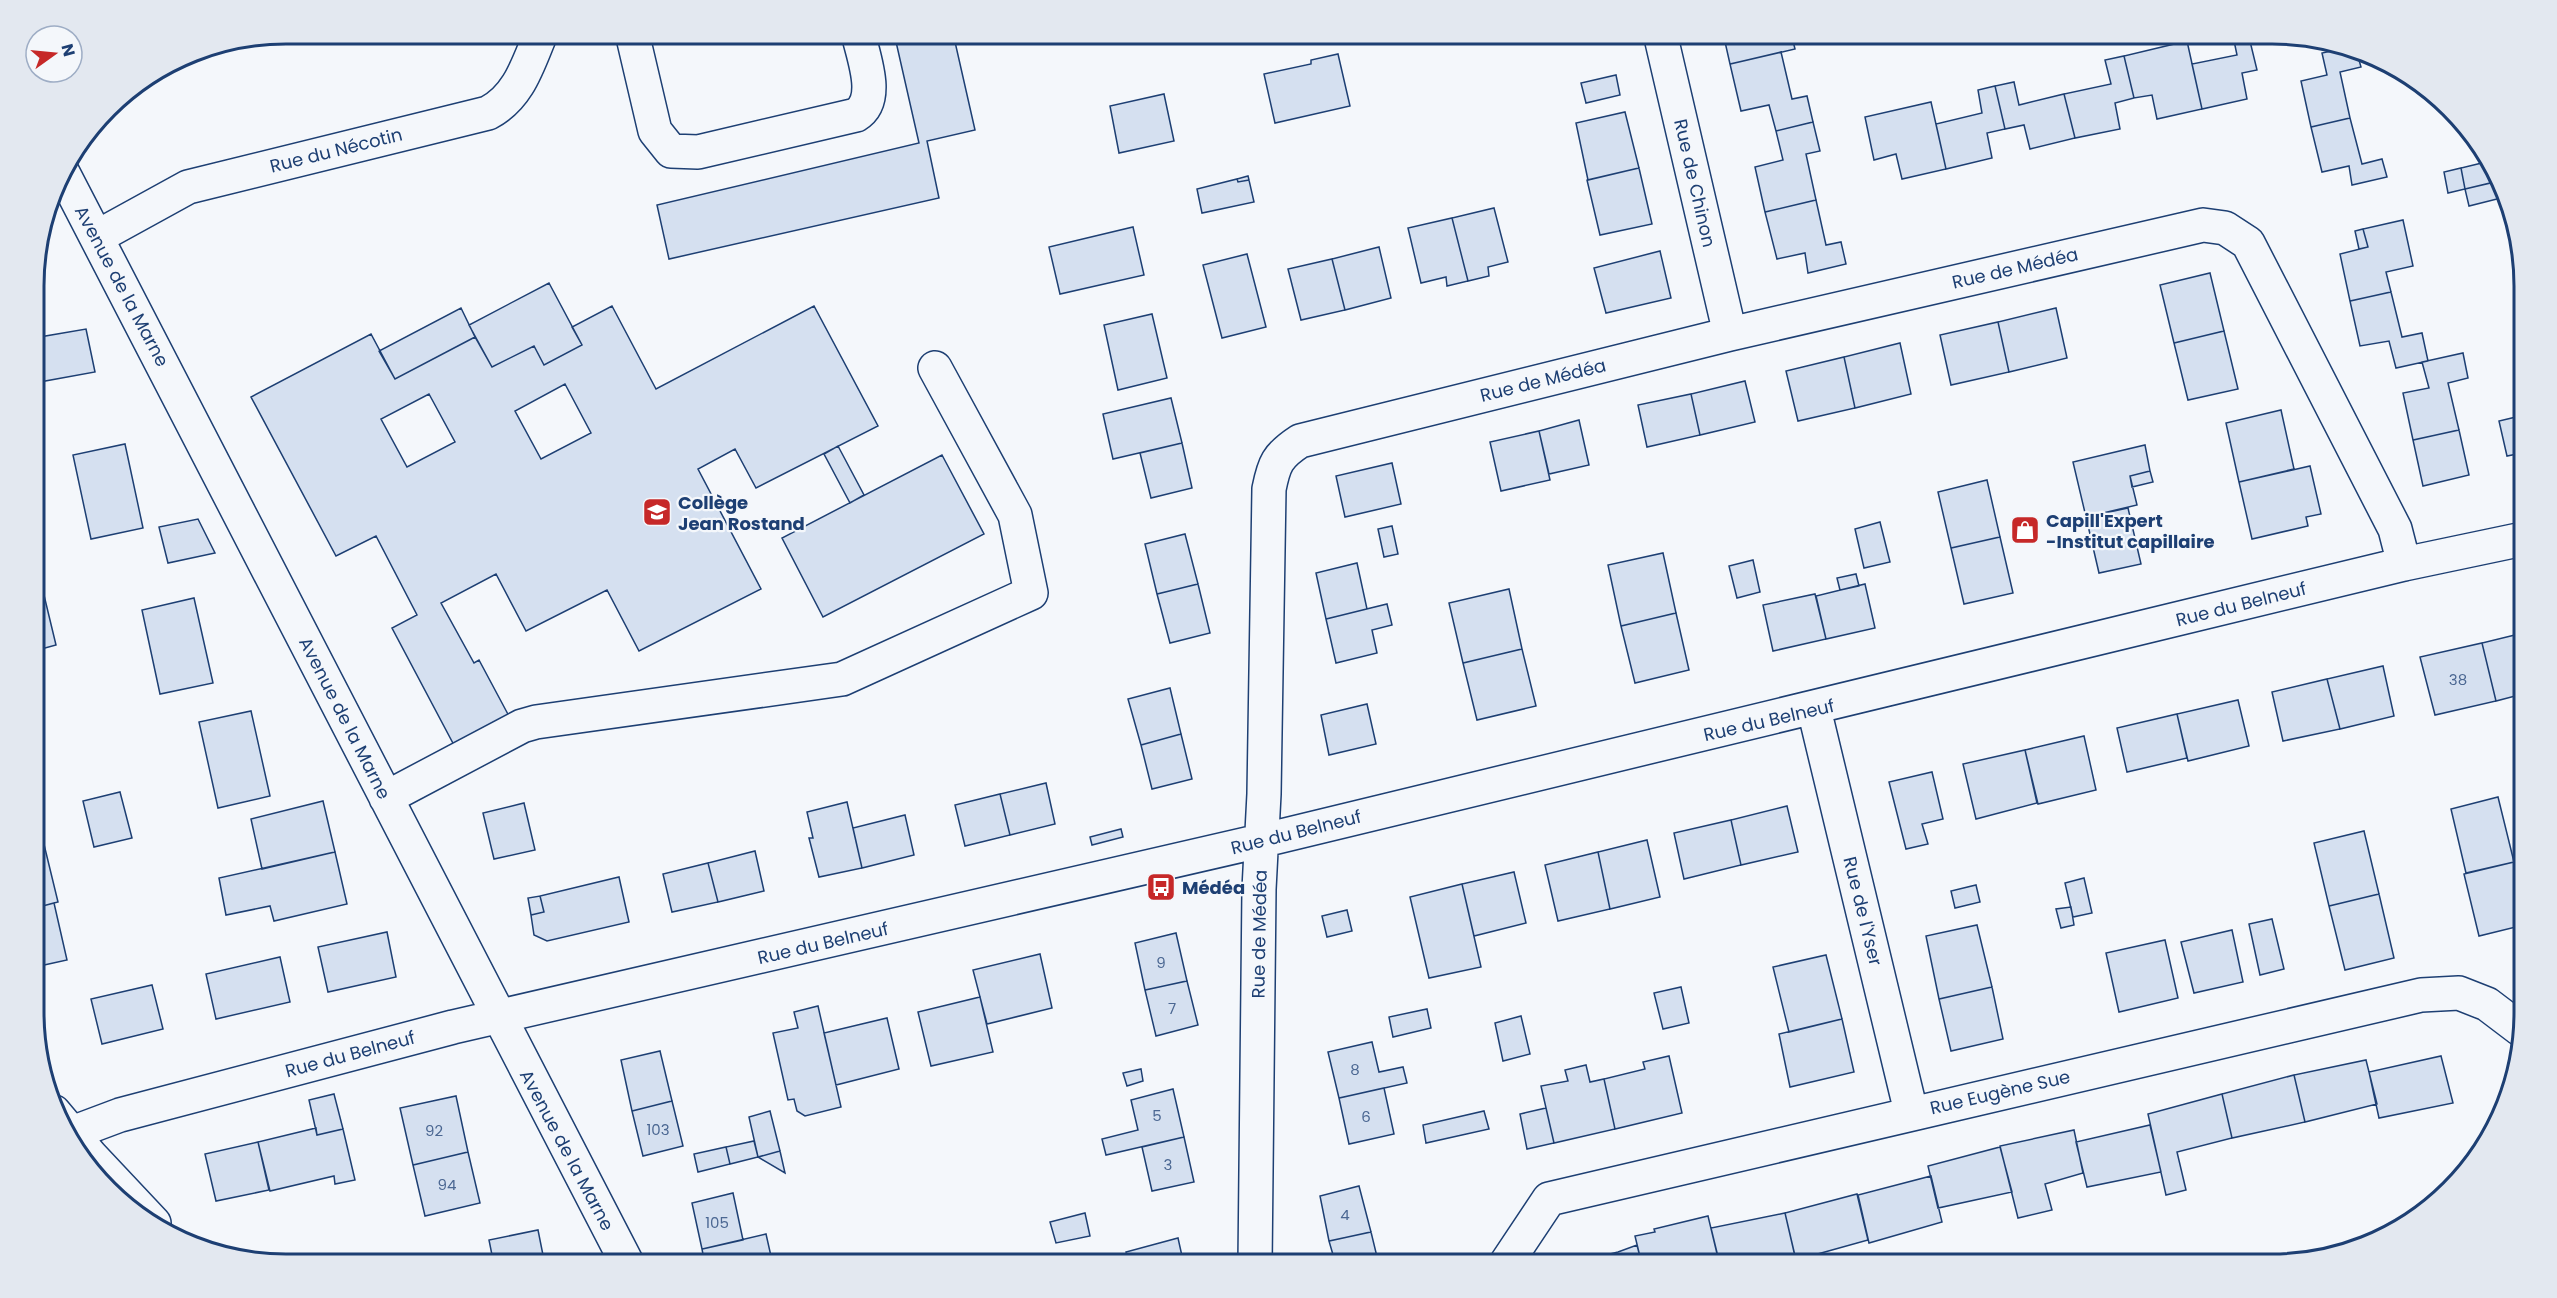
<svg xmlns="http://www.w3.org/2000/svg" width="2557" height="1298" font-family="Poppins,sans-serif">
<rect width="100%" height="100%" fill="#f4f7fb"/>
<path fill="#d5e0f0" stroke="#1d3f73" stroke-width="1.5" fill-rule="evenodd" d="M 894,33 L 953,33 L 975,130 L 927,141 L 939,198 L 669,259 L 657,205 L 919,143 Z
M 1723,33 L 1791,33 L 1795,49 L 1730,64 Z
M 2248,33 L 2257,70 L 2242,73 L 2247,99 L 2202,109 L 2192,64 L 2237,55 L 2233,36 Z
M 2187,41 L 2202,109 L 2157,119 L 2152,95 L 2134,98 L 2124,56 Z
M 2341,49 L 2357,53 L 2361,67 L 2340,72 L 2350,118 L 2311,127 L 2301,81 L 2327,75 L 2322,53 Z
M 1781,52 L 1792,99 L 1807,96 L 1813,122 L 1776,131 L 1769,105 L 1741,111 L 1730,64 Z
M 1338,54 L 1350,106 L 1275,123 L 1264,74 L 1311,64 L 1311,60 Z
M 2124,56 L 2134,98 L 2115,103 L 2120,129 L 2075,138 L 2064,94 L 2111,84 L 2105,60 Z
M 1616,75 L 1620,95 L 1586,103 L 1581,83 Z
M 2014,82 L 2019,105 L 2064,94 L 2075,138 L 2030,149 L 2024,125 L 2005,129 L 1995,86 Z
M 1995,86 L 2005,129 L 1987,133 L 1992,158 L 1946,169 L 1936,124 L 1982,113 L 1978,90 Z
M 1164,94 L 1174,141 L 1119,153 L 1110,106 Z
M 1931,102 L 1946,169 L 1902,179 L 1896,154 L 1874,160 L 1865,117 Z
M 1625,112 L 1639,168 L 1588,180 L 1576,123 Z
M 2350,118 L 2362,164 L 2382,159 L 2387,177 L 2352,185 L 2349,166 L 2322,172 L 2311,127 Z
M 1813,122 L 1820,151 L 1806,154 L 1816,200 L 1765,212 L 1755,167 L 1783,160 L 1776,131 Z
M 2486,162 L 2490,183 L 2465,189 L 2461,168 Z
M 1639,168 L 1652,224 L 1600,235 L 1587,180 Z
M 2461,168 L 2465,189 L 2448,193 L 2444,172 Z
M 1248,176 L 1249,180 L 1238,182 L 1237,179 Z
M 1237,179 L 1238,182 L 1249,180 L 1254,202 L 1202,213 L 1197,189 Z
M 2495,182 L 2501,198 L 2469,206 L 2465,189 Z
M 1816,200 L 1826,245 L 1841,242 L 1846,264 L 1808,273 L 1805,253 L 1777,259 L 1765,212 Z
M 1494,208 L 1508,262 L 1488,267 L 1489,276 L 1468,281 L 1452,218 Z
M 1452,218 L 1468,281 L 1447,286 L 1446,277 L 1421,283 L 1408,228 Z
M 2403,220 L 2413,266 L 2386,272 L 2391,292 L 2350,301 L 2340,254 L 2368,247 L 2363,229 Z
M 1133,227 L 1144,275 L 1060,294 L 1049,247 Z
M 2363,229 L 2368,247 L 2359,249 L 2355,231 Z
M 1379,247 L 1391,298 L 1345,310 L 1332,259 Z
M 1660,251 L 1671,298 L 1606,313 L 1594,268 Z
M 1247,254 L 1266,327 L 1222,338 L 1203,265 Z
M 1332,259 L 1345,310 L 1301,320 L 1288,269 Z
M 2210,273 L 2224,331 L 2174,343 L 2160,285 Z
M 549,283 L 582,345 L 544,365 L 534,346 L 492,367 L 469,325 Z
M 2391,292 L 2402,337 L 2422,333 L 2428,361 L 2396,368 L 2389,341 L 2360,346 L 2350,301 Z
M 612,306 L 656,389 L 814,306 L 878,426 L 756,488 L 735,449 L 698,469 L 761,589 L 639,651 L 607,590 L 526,631 L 496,574 L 441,603 L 474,663 L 479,660 L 510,718 L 455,747 L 392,628 L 417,615 L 376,536 L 336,556 L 251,397 L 371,334 L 395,379 L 475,337 L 492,367 L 534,346 L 544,365 L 582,345 L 572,327 ZM 565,384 L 591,433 L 541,459 L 515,411 ZM 429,394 L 455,442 L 407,467 L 381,419 Z
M 461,308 L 475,337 L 395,379 L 379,351 Z
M 2056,308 L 2067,358 L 2009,372 L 1998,322 Z
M 1152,314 L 1167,378 L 1118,390 L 1104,325 Z
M 1998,322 L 2009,372 L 1951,385 L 1940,335 Z
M 86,329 L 95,372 L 34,383 L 34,338 Z
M 2224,331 L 2238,389 L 2188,400 L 2174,343 Z
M 1900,343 L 1911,394 L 1855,408 L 1844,357 Z
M 2463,353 L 2468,378 L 2448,383 L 2459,430 L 2413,440 L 2403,393 L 2429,388 L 2422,362 Z
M 1844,357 L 1855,408 L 1798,421 L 1786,371 Z
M 1745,381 L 1755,422 L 1700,435 L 1691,394 Z
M 1691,394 L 1700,435 L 1647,447 L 1638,405 Z
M 1171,398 L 1182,443 L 1113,459 L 1103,414 Z
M 2281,410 L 2294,469 L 2239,482 L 2226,423 Z
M 2522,416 L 2522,443 L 2516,417 Z
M 2516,417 L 2522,453 L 2507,456 L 2499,421 Z
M 1579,420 L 1589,465 L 1549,474 L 1539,431 Z
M 2459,430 L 2469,475 L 2423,486 L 2413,440 Z
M 1539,431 L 1550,480 L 1501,491 L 1490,442 Z
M 1182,443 L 1192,488 L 1151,498 L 1140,453 Z
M 125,444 L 143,528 L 91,539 L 73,455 Z
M 2145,445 L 2150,471 L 2130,476 L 2137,505 L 2086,517 L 2073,462 Z
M 838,446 L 864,495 L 850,503 L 824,454 Z
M 942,455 L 984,534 L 823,617 L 782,538 Z
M 1392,463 L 1401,504 L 1345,517 L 1336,476 Z
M 2310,466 L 2321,514 L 2306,517 L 2308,526 L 2252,539 L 2239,482 Z
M 2150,471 L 2153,482 L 2132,487 L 2130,476 Z
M 1987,480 L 2000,537 L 1951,548 L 1938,492 Z
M 2128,508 L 2141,564 L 2099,573 L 2086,517 Z
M 198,519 L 215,553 L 168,563 L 159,527 Z
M 1880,522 L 1890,562 L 1864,568 L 1855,529 Z
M 1392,526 L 1398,554 L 1384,557 L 1378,529 Z
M 1185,534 L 1198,584 L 1157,594 L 1145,544 Z
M 2000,537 L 2013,593 L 1964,604 L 1951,548 Z
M 1663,553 L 1676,613 L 1621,626 L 1608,565 Z
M 1753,560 L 1760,592 L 1737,598 L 1729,566 Z
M 1357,563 L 1367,609 L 1326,619 L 1316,573 Z
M 1856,574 L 1859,586 L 1840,590 L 1837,578 Z
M 1198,584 L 1210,633 L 1170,643 L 1157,594 Z
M 1865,584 L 1875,628 L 1826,639 L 1816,596 Z
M 1509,589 L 1522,649 L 1463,663 L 1449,603 Z
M 43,591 L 56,645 L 34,651 L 34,593 Z
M 1815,594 L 1826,639 L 1773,651 L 1763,605 Z
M 194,598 L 213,683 L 160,694 L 142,610 Z
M 1387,604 L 1392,625 L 1372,630 L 1377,653 L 1336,663 L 1326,619 Z
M 1676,613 L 1689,670 L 1635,683 L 1621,626 Z
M 2523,633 L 2523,694 L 2496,701 L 2482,643 Z
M 2482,643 L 2496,701 L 2435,715 L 2420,657 Z
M 1522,649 L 1536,706 L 1477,720 L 1463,663 Z
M 2383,666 L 2394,716 L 2340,729 L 2327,679 Z
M 2327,679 L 2340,729 L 2283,741 L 2272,692 Z
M 1170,688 L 1181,734 L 1141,745 L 1128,699 Z
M 2238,700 L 2249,746 L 2188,761 L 2177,714 Z
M 1367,704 L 1376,744 L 1329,755 L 1321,715 Z
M 251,711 L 270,796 L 218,808 L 199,722 Z
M 2177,714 L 2187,758 L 2127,772 L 2117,728 Z
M 1181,734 L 1192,779 L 1152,789 L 1141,745 Z
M 2084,736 L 2096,790 L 2038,804 L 2025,750 Z
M 2025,750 L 2037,803 L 1976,819 L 1963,764 Z
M 1932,772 L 1943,819 L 1922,824 L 1928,844 L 1906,849 L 1889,782 Z
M 1046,783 L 1055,824 L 1010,835 L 1000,794 Z
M 120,792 L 132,838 L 94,847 L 83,801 Z
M 1000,794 L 1010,835 L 965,846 L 955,805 Z
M 2498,797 L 2514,862 L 2466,873 L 2451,809 Z
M 323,801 L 335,852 L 262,869 L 251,819 Z
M 847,802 L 862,868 L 819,877 L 809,838 L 813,838 L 807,812 Z
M 524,803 L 535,850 L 494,859 L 483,813 Z
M 1787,806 L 1798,852 L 1741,865 L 1731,820 Z
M 905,815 L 914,855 L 862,868 L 853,828 Z
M 1731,820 L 1741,865 L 1684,879 L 1674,833 Z
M 1121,829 L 1123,837 L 1092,845 L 1090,837 Z
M 2364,831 L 2379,894 L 2329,906 L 2314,843 Z
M 41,832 L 58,902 L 35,908 L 35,834 Z
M 1647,840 L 1660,897 L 1610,909 L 1598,852 Z
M 755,851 L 764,891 L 718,902 L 708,863 Z
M 335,852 L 347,904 L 274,921 L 270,906 L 226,915 L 219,878 Z
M 1598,852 L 1610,909 L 1558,921 L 1545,865 Z
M 2514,862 L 2524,899 L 2524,925 L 2479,936 L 2464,874 Z
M 708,863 L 718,902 L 672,912 L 663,874 Z
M 1514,872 L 1526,923 L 1474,936 L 1462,884 Z
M 619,877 L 629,922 L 547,941 L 534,935 L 531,915 L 544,912 L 540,896 Z
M 2084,878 L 2092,913 L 2073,917 L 2065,883 Z
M 1462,884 L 1481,967 L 1429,978 L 1410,897 Z
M 1976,885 L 1980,902 L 1955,908 L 1951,891 Z
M 2379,894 L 2394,958 L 2345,970 L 2329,906 Z
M 540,896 L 544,912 L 531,915 L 528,898 Z
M 54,903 L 67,960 L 35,967 L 35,908 Z
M 2071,907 L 2074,925 L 2061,928 L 2056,909 Z
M 1347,910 L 1352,931 L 1327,937 L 1322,916 Z
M 2272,919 L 2284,969 L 2260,975 L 2249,924 Z
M 1977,925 L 1992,987 L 1939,999 L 1926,936 Z
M 2232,930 L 2243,982 L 2194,993 L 2181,942 Z
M 387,932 L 396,977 L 328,992 L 318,947 Z
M 1176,933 L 1187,981 L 1145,990 L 1135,943 Z
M 2165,940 L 2178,998 L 2119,1012 L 2106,953 Z
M 1040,954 L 1052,1008 L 987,1024 L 973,970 Z
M 1826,955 L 1842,1019 L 1789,1032 L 1773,967 Z
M 280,957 L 290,1002 L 216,1019 L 206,974 Z
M 1187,981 L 1198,1025 L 1156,1036 L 1145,990 Z
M 152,985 L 163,1029 L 102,1044 L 91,999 Z
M 1681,987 L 1689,1023 L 1663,1029 L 1654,993 Z
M 1992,987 L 2003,1039 L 1951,1051 L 1939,999 Z
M 980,997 L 993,1052 L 931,1066 L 918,1012 Z
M 818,1006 L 841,1107 L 805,1116 L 797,1111 L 794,1099 L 788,1100 L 773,1033 L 798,1028 L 794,1012 Z
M 1427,1009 L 1431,1028 L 1393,1037 L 1389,1017 Z
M 1521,1016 L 1530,1054 L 1503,1061 L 1495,1023 Z
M 887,1018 L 899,1069 L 836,1085 L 824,1033 Z
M 1842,1019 L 1854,1072 L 1790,1087 L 1779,1034 Z
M 1372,1042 L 1379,1072 L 1403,1067 L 1407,1083 L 1339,1098 L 1328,1052 Z
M 660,1051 L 672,1101 L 632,1111 L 621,1060 Z
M 1669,1056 L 1682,1113 L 1615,1129 L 1604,1079 L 1645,1069 L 1643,1062 Z
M 2441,1056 L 2453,1103 L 2379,1118 L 2369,1072 Z
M 2366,1060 L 2377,1104 L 2305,1122 L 2294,1075 Z
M 1586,1065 L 1590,1082 L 1604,1079 L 1615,1129 L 1554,1143 L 1541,1086 L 1568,1081 L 1565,1070 Z
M 1141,1069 L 1143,1081 L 1127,1086 L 1123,1073 Z
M 2294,1075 L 2305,1122 L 2232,1138 L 2222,1094 Z
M 1384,1088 L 1394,1134 L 1349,1144 L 1339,1098 Z
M 1173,1089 L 1184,1137 L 1106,1155 L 1102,1139 L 1138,1130 L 1131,1100 Z
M 334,1094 L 343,1129 L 317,1135 L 309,1100 Z
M 2222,1094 L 2232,1138 L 2177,1152 L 2186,1190 L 2166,1195 L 2148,1114 Z
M 456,1096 L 468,1152 L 413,1165 L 400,1108 Z
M 672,1101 L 683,1146 L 643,1156 L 632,1111 Z
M 1546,1108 L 1554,1143 L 1527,1149 L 1520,1114 Z
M 770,1111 L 780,1151 L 758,1157 L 749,1117 Z
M 1484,1111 L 1489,1129 L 1426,1143 L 1423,1125 Z
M 2150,1125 L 2161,1172 L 2087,1187 L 2076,1142 Z
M 316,1128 L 317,1135 L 343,1129 L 355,1180 L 335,1184 L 334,1176 L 270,1191 L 258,1142 Z
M 2074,1130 L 2083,1173 L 2045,1184 L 2052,1210 L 2018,1218 L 2000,1146 Z
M 1184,1137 L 1194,1182 L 1152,1191 L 1142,1147 Z
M 754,1141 L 758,1157 L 730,1164 L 726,1147 Z
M 258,1142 L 269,1190 L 216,1201 L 205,1154 Z
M 726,1147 L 730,1164 L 698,1172 L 694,1154 Z
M 2000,1147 L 2012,1192 L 1938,1208 L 1928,1166 Z
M 780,1151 L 785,1173 L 758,1157 Z
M 468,1152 L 480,1203 L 425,1216 L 413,1165 Z
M 1931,1176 L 1942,1222 L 1869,1243 L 1858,1195 Z
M 1359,1186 L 1371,1232 L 1329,1241 L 1320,1196 Z
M 733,1193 L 743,1240 L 702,1249 L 692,1203 Z
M 1857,1194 L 1868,1240 L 1796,1260 L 1785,1213 Z
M 1085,1213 L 1090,1236 L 1056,1243 L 1050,1222 Z
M 1785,1213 L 1797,1265 L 1720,1265 L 1711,1228 Z
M 1708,1216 L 1719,1262 L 1642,1265 L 1635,1236 L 1655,1232 L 1654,1229 Z
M 538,1230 L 545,1265 L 494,1265 L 489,1240 Z
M 1371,1232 L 1379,1265 L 1336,1265 L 1329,1241 Z
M 766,1234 L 773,1265 L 705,1265 L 702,1249 Z
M 1178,1238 L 1184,1265 L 1130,1265 L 1126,1252 Z
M 1637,1245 L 1642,1265 L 1566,1265 L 1618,1252 Z"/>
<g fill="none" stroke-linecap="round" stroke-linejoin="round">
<g stroke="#1d3f73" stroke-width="36">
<path id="minor" d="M 632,33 L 655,131 L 671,151 L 698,152 L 856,115 C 881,100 863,56 858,33
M 1660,33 L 1730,334
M 62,171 L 628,1265
M 97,237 L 188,187 L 488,113 C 519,97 528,64 541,33
M 1814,709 L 1911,1112
M 386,798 L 522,726 L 536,722 L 842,679 L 1031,593 L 1015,515 L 935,368
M 54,1112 L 91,1156 L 154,1223
M 72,1133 L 120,1115 L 453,1027 L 1277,837 L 2404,564 L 2523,539
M 1255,1265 L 1259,889 L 1264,794 L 1269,489 C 1274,464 1277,456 1300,441 L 1730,334 L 2203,225 L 2225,228 L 2248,243 L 2395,529 L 2404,564
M 1505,1265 L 1549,1199 L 2421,995 L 2459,993 L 2487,1004 L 2520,1029"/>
</g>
<use href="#minor" stroke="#f4f7fb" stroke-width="33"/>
</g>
<defs>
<g id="school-square" transform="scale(1.5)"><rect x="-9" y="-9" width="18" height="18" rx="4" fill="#c62828" stroke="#f4f7fb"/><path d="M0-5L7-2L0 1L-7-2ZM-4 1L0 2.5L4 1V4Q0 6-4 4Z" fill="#fff"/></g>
<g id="shop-square" transform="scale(1.5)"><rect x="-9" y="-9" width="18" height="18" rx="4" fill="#c62828" stroke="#f4f7fb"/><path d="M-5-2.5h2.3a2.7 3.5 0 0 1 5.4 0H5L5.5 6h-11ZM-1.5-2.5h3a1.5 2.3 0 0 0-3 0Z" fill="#fff"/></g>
<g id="bus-square" transform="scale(1.5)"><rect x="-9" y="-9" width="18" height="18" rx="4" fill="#c62828" stroke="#f4f7fb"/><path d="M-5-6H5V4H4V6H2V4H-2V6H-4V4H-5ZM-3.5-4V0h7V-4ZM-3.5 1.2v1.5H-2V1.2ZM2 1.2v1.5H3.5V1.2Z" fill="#fff"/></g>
</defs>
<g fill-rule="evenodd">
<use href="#school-square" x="657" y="512"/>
<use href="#shop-square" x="2025" y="530"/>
<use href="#bus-square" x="1161" y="887"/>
</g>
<g text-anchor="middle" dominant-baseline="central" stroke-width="4.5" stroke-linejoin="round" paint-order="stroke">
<g font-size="15" fill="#4b6792">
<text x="2458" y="679">38</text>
<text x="1161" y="962">9</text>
<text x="1172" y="1008">7</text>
<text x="1355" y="1069">8</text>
<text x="1157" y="1115">5</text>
<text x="1366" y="1116">6</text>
<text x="658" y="1129">103</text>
<text x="434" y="1130">92</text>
<text x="1168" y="1164">3</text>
<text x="447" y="1184">94</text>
<text x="1345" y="1214">4</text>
<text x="717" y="1222">105</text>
</g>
<g font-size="18" fill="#1d3f73" stroke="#f4f7fb">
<text transform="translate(336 150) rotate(-14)">Rue du Nécotin</text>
<text transform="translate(1695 183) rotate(77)">Rue de Chinon</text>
<text transform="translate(2015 268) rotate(-13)">Rue de Médéa</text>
<text transform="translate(122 286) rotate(62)">Avenue de la Marne</text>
<text transform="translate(1543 380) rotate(-14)">Rue de Médéa</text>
<text transform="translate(2241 604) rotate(-14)">Rue du Belneuf</text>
<text transform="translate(345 718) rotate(63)">Avenue de la Marne</text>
<text transform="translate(1769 720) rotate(-13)">Rue du Belneuf</text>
<text transform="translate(1296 832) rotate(-14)">Rue du Belneuf</text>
<text transform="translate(1863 911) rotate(76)">Rue de l'Yser</text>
<text transform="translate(1259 934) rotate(-89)">Rue de Médéa</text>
<text transform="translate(823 943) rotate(-13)">Rue du Belneuf</text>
<text transform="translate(350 1054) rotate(-15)">Rue du Belneuf</text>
<text transform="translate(2000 1092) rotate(-13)">Rue Eugène Sue</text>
<text transform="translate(567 1150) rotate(62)">Avenue de la Marne</text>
</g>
<g font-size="18" font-weight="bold" fill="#1d3f73" stroke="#f4f7fb" text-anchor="start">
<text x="678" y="502">Collège<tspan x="678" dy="21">Jean Rostand</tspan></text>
<text x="2046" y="520">Capill'Expert<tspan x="2046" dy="21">-Institut capillaire</tspan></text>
<text x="1182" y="887">Médéa</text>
</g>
</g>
<path d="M0 0H2557V1298H0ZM286 44H2272A242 242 0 0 1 2514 286V1012A242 242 0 0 1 2272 1254H286A242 242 0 0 1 44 1012V286A242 242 0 0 1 286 44Z" fill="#e3e8f0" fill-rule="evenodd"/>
<path fill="none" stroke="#1d3f73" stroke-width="3" d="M286 44H2272A242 242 0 0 1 2514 286V1012A242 242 0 0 1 2272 1254H286A242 242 0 0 1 44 1012V286A242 242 0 0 1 286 44Z"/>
<g transform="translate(54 54) rotate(75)"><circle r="28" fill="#f4f7fb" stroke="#9eadc5" stroke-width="1.5"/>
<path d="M0-4.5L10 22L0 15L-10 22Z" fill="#c62828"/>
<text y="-9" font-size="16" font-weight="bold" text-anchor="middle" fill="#1d3f73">N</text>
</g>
</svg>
